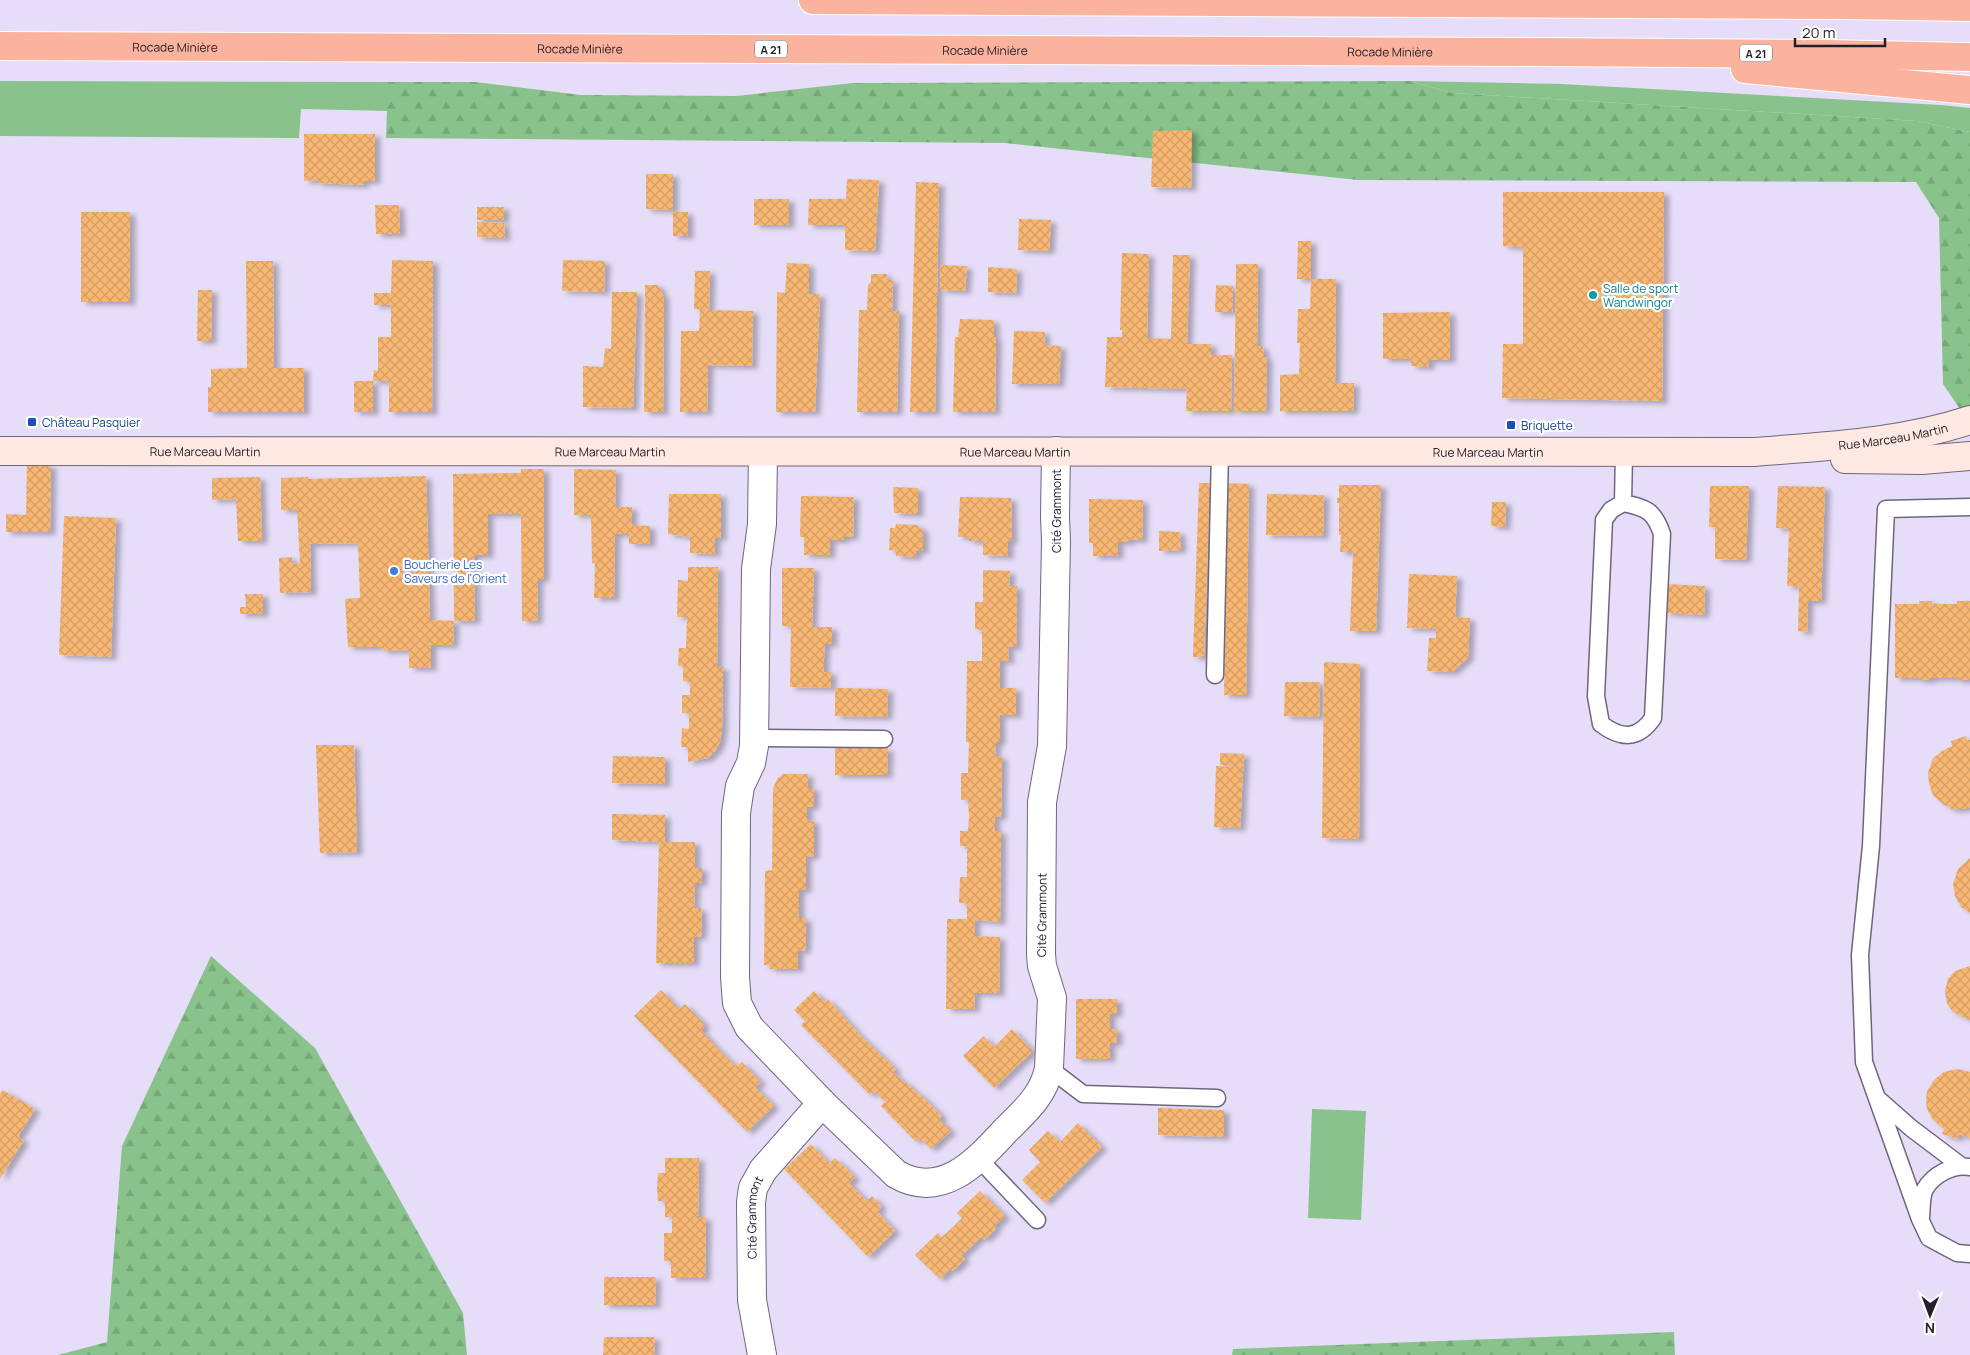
<svg xmlns="http://www.w3.org/2000/svg" width="1970" height="1355" font-family="Manrope,sans-serif">
<defs>
<pattern id="forest-firs" width="22" height="20" patternUnits="userSpaceOnUse" patternTransform="scale(1.25)"><rect width="22" height="20" fill="#89c38b"/><path d="M5 1l3.5 6h-7zM16 11l3.5 6h-7z" fill="#76a778"/></pattern>
<pattern id="building-cross-hatch" width="8" height="8" patternUnits="userSpaceOnUse" patternTransform="scale(1.25)"><rect width="8" height="8" fill="#f7b773"/><path d="M0 0l8 8M0 8l8-8" fill="none" stroke="#d49d64"/></pattern>
<filter id="shadow"><feDropShadow dx="5.5" dy="3" stdDeviation="2.5" flood-color="#0004"/></filter>
</defs>
<rect width="100%" height="100%" fill="#e6ddf8"/>
<path fill="#89c38b" d="M 0,81 L 388,82 L 388,111 L 301,109 L 299,138 L 0,136 Z
M 1410,81 L 1561,84 L 1941,105 L 1970,108 L 1970,132 L 1917,121 L 1453,93 Z
M 1312,1109 L 1366,1111 L 1361,1220 L 1308,1218 Z"/>
<path fill="url(#forest-firs)" d="M 1410,81 L 1453,93 L 1917,121 L 1970,132 L 1970,406 L 1960,409 L 1943,384 L 1939,218 L 1916,182 L 1358,180 L 1005,143 L 386,138 L 388,82 L 475,82 L 581,95 L 736,96 L 853,83 Z
M 211,956 L 315,1048 L 463,1313 L 467,1355 L 58,1355 L 107,1342 L 122,1146 Z
M 1674,1332 L 1675,1355 L 1232,1355 L 1233,1349 Z"/>
<path fill="url(#building-cross-hatch)" filter="url(#shadow)" d="M 1192,130 L 1191,188 L 1151,187 L 1153,131 Z
M 304,134 L 375,134 L 375,181 L 364,181 L 363,185 L 317,183 L 317,180 L 304,181 Z
M 646,174 L 673,174 L 673,210 L 646,209 Z
M 847,179 L 879,180 L 875,251 L 845,250 L 845,225 L 808,225 L 809,199 L 846,199 Z
M 916,182 L 939,183 L 935,412 L 910,412 Z
M 1503,192 L 1664,192 L 1662,401 L 1502,398 L 1503,344 L 1523,344 L 1523,247 L 1503,246 Z
M 754,199 L 789,199 L 789,225 L 754,225 Z
M 375,205 L 399,205 L 400,234 L 376,234 Z
M 477,207 L 504,207 L 504,220 L 477,220 Z
M 81,212 L 130,212 L 130,302 L 81,302 Z
M 673,212 L 688,212 L 688,236 L 673,236 Z
M 1019,219 L 1051,220 L 1049,251 L 1018,250 Z
M 477,222 L 504,223 L 505,238 L 477,237 Z
M 1298,241 L 1311,241 L 1311,279 L 1336,279 L 1335,383 L 1354,383 L 1353,411 L 1280,411 L 1280,375 L 1299,374 L 1300,343 L 1297,343 L 1298,309 L 1310,309 L 1311,279 L 1297,279 Z
M 1122,253 L 1149,254 L 1147,338 L 1171,339 L 1173,255 L 1190,255 L 1187,344 L 1211,344 L 1211,355 L 1232,355 L 1231,411 L 1186,411 L 1187,389 L 1105,387 L 1107,337 L 1122,337 L 1122,330 L 1120,330 Z
M 392,260 L 433,261 L 432,412 L 389,412 L 389,381 L 373,381 L 374,370 L 378,371 L 378,337 L 391,337 L 391,305 L 374,305 L 374,293 L 391,293 Z
M 563,260 L 605,261 L 604,292 L 562,291 Z
M 246,261 L 273,261 L 274,368 L 304,368 L 304,412 L 208,412 L 208,387 L 211,387 L 211,369 L 247,368 Z
M 787,263 L 809,264 L 809,294 L 820,294 L 815,412 L 776,412 L 777,292 L 785,293 Z
M 1236,264 L 1258,264 L 1257,346 L 1263,346 L 1264,357 L 1267,357 L 1266,411 L 1234,411 Z
M 940,265 L 967,266 L 965,291 L 940,290 Z
M 988,267 L 1017,269 L 1016,293 L 988,292 Z
M 695,271 L 710,271 L 709,310 L 753,311 L 752,366 L 708,365 L 707,412 L 680,412 L 681,331 L 699,331 L 700,309 L 694,309 Z
M 871,274 L 887,274 L 886,280 L 893,280 L 892,311 L 899,311 L 897,412 L 857,412 L 859,310 L 867,310 L 868,285 L 871,282 Z
M 645,285 L 658,285 L 664,297 L 663,412 L 644,412 Z
M 1216,285 L 1233,286 L 1233,312 L 1215,312 Z
M 198,290 L 212,290 L 211,341 L 197,341 Z
M 612,292 L 637,292 L 633,408 L 583,407 L 583,366 L 603,367 L 605,348 L 611,349 Z
M 1450,312 L 1450,360 L 1429,360 L 1429,367 L 1411,366 L 1411,359 L 1383,359 L 1383,313 Z
M 960,319 L 994,320 L 994,337 L 996,338 L 995,412 L 953,412 L 955,337 L 958,337 Z
M 1014,331 L 1045,332 L 1044,345 L 1061,346 L 1059,384 L 1012,384 Z
M 354,381 L 373,381 L 373,412 L 354,412 Z
M 27,464 L 51,465 L 50,532 L 6,532 L 6,514 L 26,515 Z
M 521,469 L 544,469 L 544,579 L 538,579 L 537,621 L 522,621 L 521,514 L 488,514 L 488,555 L 474,555 L 475,621 L 454,621 L 453,474 L 521,473 Z
M 574,469 L 616,470 L 615,507 L 632,507 L 632,525 L 650,526 L 650,544 L 629,544 L 629,534 L 615,534 L 614,598 L 594,598 L 595,563 L 592,563 L 591,515 L 574,515 Z
M 426,476 L 430,620 L 454,621 L 453,645 L 431,645 L 431,668 L 409,668 L 409,650 L 383,651 L 382,647 L 348,647 L 345,599 L 360,598 L 358,543 L 310,544 L 311,592 L 280,593 L 279,558 L 292,557 L 292,564 L 300,563 L 297,510 L 281,510 L 281,478 L 308,477 L 308,479 Z
M 260,477 L 262,541 L 238,541 L 236,499 L 212,500 L 212,478 Z
M 1199,483 L 1210,483 L 1204,657 L 1193,657 Z
M 1227,483 L 1249,484 L 1246,695 L 1224,695 Z
M 1339,485 L 1381,485 L 1376,631 L 1350,631 L 1353,552 L 1340,552 L 1341,535 L 1339,535 L 1339,503 L 1337,503 L 1337,498 L 1339,498 Z
M 1710,486 L 1749,486 L 1746,560 L 1715,559 L 1715,527 L 1709,527 Z
M 1778,486 L 1825,487 L 1821,601 L 1808,601 L 1807,632 L 1798,631 L 1799,587 L 1787,586 L 1789,529 L 1776,528 Z
M 893,487 L 918,488 L 918,514 L 894,513 Z
M 669,494 L 721,494 L 721,538 L 715,538 L 715,554 L 690,553 L 690,537 L 668,534 Z
M 1267,494 L 1324,495 L 1323,536 L 1266,535 Z
M 801,496 L 854,497 L 853,537 L 844,537 L 844,540 L 830,540 L 830,555 L 804,555 L 804,537 L 800,537 Z
M 960,497 L 1011,498 L 1012,541 L 1008,541 L 1008,556 L 983,555 L 983,541 L 969,541 L 969,537 L 958,537 Z
M 1089,499 L 1143,500 L 1142,540 L 1130,539 L 1129,542 L 1118,542 L 1118,556 L 1093,556 L 1093,543 L 1089,543 Z
M 1492,502 L 1506,502 L 1505,527 L 1491,526 Z
M 64,516 L 116,518 L 111,657 L 59,655 Z
M 896,524 L 918,525 L 918,528 L 923,529 L 923,551 L 916,551 L 916,557 L 896,556 L 896,551 L 889,550 L 890,528 L 895,528 Z
M 1159,531 L 1180,532 L 1181,550 L 1159,551 Z
M 688,567 L 718,567 L 717,667 L 723,667 L 722,729 L 720,742 L 716,750 L 708,758 L 688,762 L 688,747 L 681,747 L 682,728 L 689,729 L 689,713 L 682,713 L 682,695 L 690,695 L 690,682 L 683,681 L 683,666 L 678,666 L 679,648 L 686,648 L 687,617 L 677,617 L 678,580 L 688,581 Z
M 782,568 L 814,568 L 812,627 L 832,627 L 832,644 L 825,644 L 824,658 L 824,672 L 831,672 L 831,688 L 790,687 L 791,626 L 782,626 Z
M 983,570 L 1010,571 L 1009,586 L 1017,586 L 1016,647 L 1008,647 L 1009,661 L 1000,661 L 1000,688 L 1016,688 L 1016,715 L 1000,715 L 1000,742 L 996,742 L 995,756 L 1002,757 L 1001,817 L 995,817 L 995,831 L 1001,831 L 1000,922 L 975,920 L 975,936 L 1000,937 L 999,993 L 975,993 L 974,1009 L 946,1009 L 947,919 L 967,919 L 967,903 L 959,903 L 960,877 L 967,877 L 967,846 L 960,846 L 960,831 L 968,831 L 969,817 L 968,800 L 961,800 L 961,773 L 968,773 L 969,742 L 966,742 L 967,661 L 982,661 L 982,630 L 975,629 L 975,602 L 983,602 Z
M 1409,574 L 1457,576 L 1455,617 L 1470,618 L 1468,658 L 1452,672 L 1427,671 L 1429,638 L 1436,638 L 1436,629 L 1407,628 Z
M 1666,584 L 1705,586 L 1704,615 L 1665,613 Z
M 245,594 L 263,594 L 263,614 L 240,614 L 240,607 L 246,607 Z
M 1919,601 L 1932,601 L 1932,604 L 1957,604 L 1957,601 L 1970,601 L 1970,680 L 1957,680 L 1957,678 L 1931,678 L 1931,680 L 1919,680 L 1919,678 L 1895,678 L 1895,604 L 1919,604 Z
M 1324,662 L 1360,664 L 1359,839 L 1322,838 Z
M 1285,682 L 1320,682 L 1319,717 L 1284,716 Z
M 835,688 L 888,689 L 887,717 L 835,716 Z
M 1966,736 L 1967,740 L 1970,740 L 1970,807 L 1963,809 L 1952,809 L 1943,804 L 1933,795 L 1929,784 L 1928,773 L 1933,758 L 1942,751 L 1952,746 L 1951,741 Z
M 316,745 L 354,745 L 357,852 L 320,853 Z
M 835,747 L 888,748 L 887,775 L 835,775 Z
M 1220,753 L 1244,754 L 1240,828 L 1214,827 L 1216,766 L 1238,767 L 1220,765 Z
M 613,756 L 665,757 L 665,784 L 612,783 Z
M 783,774 L 808,774 L 808,788 L 814,788 L 814,807 L 807,807 L 807,820 L 814,821 L 814,856 L 806,857 L 806,890 L 799,890 L 799,918 L 806,918 L 806,937 L 805,951 L 798,950 L 798,969 L 770,969 L 770,965 L 764,965 L 765,871 L 772,870 L 773,789 L 777,779 Z
M 612,814 L 665,815 L 665,842 L 695,842 L 695,868 L 702,868 L 702,883 L 695,883 L 694,908 L 701,908 L 702,923 L 701,937 L 694,937 L 694,963 L 656,963 L 659,842 L 612,840 Z
M 1970,858 L 1970,913 L 1961,907 L 1955,896 L 1953,884 L 1958,869 Z
M 1970,966 L 1970,1020 L 1953,1012 L 1947,1004 L 1945,991 L 1948,979 L 1955,971 Z
M 661,990 L 679,1009 L 685,1004 L 705,1025 L 701,1030 L 718,1049 L 736,1066 L 742,1062 L 761,1082 L 755,1087 L 774,1106 L 747,1132 L 634,1016 Z
M 814,991 L 825,1002 L 828,999 L 861,1036 L 896,1069 L 893,1072 L 905,1083 L 906,1082 L 918,1094 L 919,1093 L 942,1116 L 939,1119 L 951,1131 L 931,1149 L 920,1138 L 916,1142 L 881,1106 L 885,1102 L 874,1091 L 870,1095 L 801,1025 L 805,1021 L 794,1010 Z
M 1076,999 L 1117,999 L 1117,1014 L 1110,1014 L 1110,1029 L 1117,1029 L 1117,1043 L 1110,1043 L 1110,1059 L 1076,1059 Z
M 1012,1029 L 1033,1051 L 994,1088 L 963,1056 L 984,1036 L 994,1047 Z
M 1957,1069 L 1970,1072 L 1970,1138 L 1959,1134 L 1957,1139 L 1942,1134 L 1944,1129 L 1933,1120 L 1927,1109 L 1926,1100 L 1927,1091 L 1934,1080 L 1944,1072 Z
M 3,1090 L 35,1109 L 18,1137 L 24,1140 L 0,1179 L 0,1094 Z
M 1158,1108 L 1224,1110 L 1224,1137 L 1158,1135 Z
M 1078,1123 L 1102,1147 L 1045,1203 L 1022,1180 L 1040,1162 L 1029,1150 L 1048,1131 L 1060,1142 Z
M 811,1144 L 829,1163 L 835,1158 L 855,1177 L 849,1183 L 867,1201 L 872,1196 L 882,1207 L 877,1211 L 895,1231 L 868,1257 L 784,1169 Z
M 665,1158 L 699,1158 L 698,1217 L 706,1217 L 705,1278 L 671,1278 L 671,1261 L 664,1261 L 664,1233 L 672,1233 L 672,1217 L 665,1217 L 665,1201 L 658,1201 L 657,1187 L 658,1173 L 665,1173 Z
M 980,1191 L 1005,1216 L 994,1227 L 996,1229 L 984,1240 L 981,1237 L 961,1256 L 965,1259 L 953,1271 L 951,1269 L 940,1279 L 915,1255 L 938,1233 L 942,1237 L 952,1228 L 962,1218 L 957,1213 Z
M 604,1277 L 656,1277 L 655,1305 L 604,1305 Z
M 604,1337 L 655,1337 L 654,1355 L 603,1355 Z"/>
<g fill="none" stroke-linecap="round" stroke-linejoin="round">
<g stroke="#6f667e" stroke-width="19">
<path id="lane" d="M 1623,503 C 1646,508 1654,510 1662,534 L 1653,718 C 1638,740 1621,739 1601,724 L 1596,696 L 1604,520 L 1611,510 L 1623,503 L 1624,452
M 1970,507 L 1886,509 L 1871,846 L 1860,955 L 1864,1062 L 1920,1219 L 1929,1238 L 1957,1253 L 1970,1254
M 1215,675 L 1220,451
M 754,738 L 884,739
M 1049,1068 L 1083,1094 L 1217,1098
M 1877,1098 L 1911,1128 L 1960,1165
M 979,1159 L 1037,1220
M 1921,1217 C 1922,1209 1921,1196 1925,1189 C 1933,1175 1953,1164 1969,1167"/>
</g>
<g stroke="#6f667e" stroke-width="30">
<g id="street">
<path id="s1" d="M 763,452 L 762,524 L 756,569 L 754,746 L 751,763 L 740,786 L 736,813 L 735,977 L 737,1003 L 749,1027 L 822,1103 L 896,1174 C 942,1201 977,1161 1006,1130 C 1025,1111 1044,1095 1049,1068 L 1052,998 L 1042,966 L 1041,954 L 1042,802 L 1052,746 L 1056,541 L 1055,517 L 1056,451"/>
<path id="s2" d="M 762,1355 L 752,1300 L 751,1202 L 753,1188 L 763,1170 L 822,1103"/>
</g>
</g>
<g stroke="#6f667e" stroke-width="30">
<g id="secondary">
<path id="s3" d="M 0,451 L 1754,452 C 1827,446 1900,443 1970,420"/>
<path d="M 1845,459 L 1922,460 L 1970,456"/>
</g>
</g>
<g stroke="#fff" stroke-width="30">
<g id="highway">
<path d="M 813,0 L 1844,5 L 1970,7"/>
<path id="s4" d="M 0,46 L 1541,52 L 1825,54 L 1970,57"/>
<path d="M 1745,69 L 1970,90"/>
</g>
</g>
<use href="#lane" stroke="#fff" stroke-width="16"/>
<use href="#street" stroke="#fff" stroke-width="28"/>
<use href="#secondary" stroke="#fee8e2" stroke-width="28"/>
<use href="#highway" stroke="#fcb39e" stroke-width="28"/>
</g>
<circle fill="#0f9aa8" stroke="#fff" stroke-width="2" cx="1593" cy="295" r="5"/>
<g fill="#1a4fb4" stroke="#fff" stroke-width="2">
<rect x="27" y="417" width="10" height="10" rx="2.5"/>
<rect x="1506" y="420" width="10" height="10" rx="2.5"/>
</g>
<circle fill="#3f7fe0" stroke="#fff" stroke-width="2" cx="394" cy="571" r="5"/>
<g text-anchor="middle" dominant-baseline="central" stroke-width="4.5" stroke-linejoin="round" paint-order="stroke">
<g fill="#fff" stroke="#66636a" stroke-width="1">
<rect x="755" y="40.5" width="32" height="17" rx="4"/>
<rect x="1740" y="44.5" width="32" height="17" rx="4"/>
</g>
<g font-size="11" font-weight="bold" fill="#24202a">
<text x="771" y="49">A 21</text>
<text x="1756" y="53">A 21</text>
</g>
<g font-size="12" fill="#24202a" stroke="#fff">
<text stroke="none"><textPath href="#s4" startOffset="175">Rocade Minière</textPath></text>
<text stroke="none"><textPath href="#s4" startOffset="580">Rocade Minière</textPath></text>
<text stroke="none"><textPath href="#s4" startOffset="985">Rocade Minière</textPath></text>
<text stroke="none"><textPath href="#s4" startOffset="1390">Rocade Minière</textPath></text>
<text stroke="none"><textPath href="#s3" startOffset="1894">Rue Marceau Martin</textPath></text>
<text stroke="none"><textPath href="#s3" startOffset="205">Rue Marceau Martin</textPath></text>
<text stroke="none"><textPath href="#s3" startOffset="1015">Rue Marceau Martin</textPath></text>
<text stroke="none"><textPath href="#s3" startOffset="610">Rue Marceau Martin</textPath></text>
<text stroke="none"><textPath href="#s3" startOffset="1488">Rue Marceau Martin</textPath></text>
<text transform="translate(1056 511) rotate(-90)">Cité Grammont</text>
<text stroke="none"><textPath href="#s1" startOffset="1151">Cité Grammont</textPath></text>
<text stroke="none"><textPath href="#s2" startOffset="139">Cité Grammont</textPath></text>
</g>
<g font-size="12" fill="#0d838f" stroke="#fff" text-anchor="start">
<text x="1603" y="288">Salle de sport<tspan x="1603" dy="14">Wandwingor</tspan></text>
</g>
<g font-size="12" fill="#164399" stroke="#fff" text-anchor="start">
<text x="42" y="422">Château Pasquier</text>
<text x="1521" y="425">Briquette</text>
</g>
<g font-size="12" fill="#366cbe" stroke="#fff" text-anchor="start">
<text x="404" y="564">Boucherie Les<tspan x="404" dy="14">Saveurs de l'Orient</tspan></text>
</g>
</g>
<g transform="translate(1930 1315) rotate(181)" stroke="#ffffff" stroke-width="4" paint-order="stroke">
<path d="M0-4L9 19L0 12L-9 19Z" fill="#24202a"/>
<text y="-8" font-size="14" font-weight="bold" text-anchor="middle" fill="#24202a">N</text>
</g>
<path d="M1795 38v8h90v-8" fill="none" stroke="#24202a" stroke-width="2.5"/>
<text x="1802" y="38" font-size="15" fill="#24202a" stroke="#ffffff" stroke-width="4" paint-order="stroke">20 m</text>
</svg>
